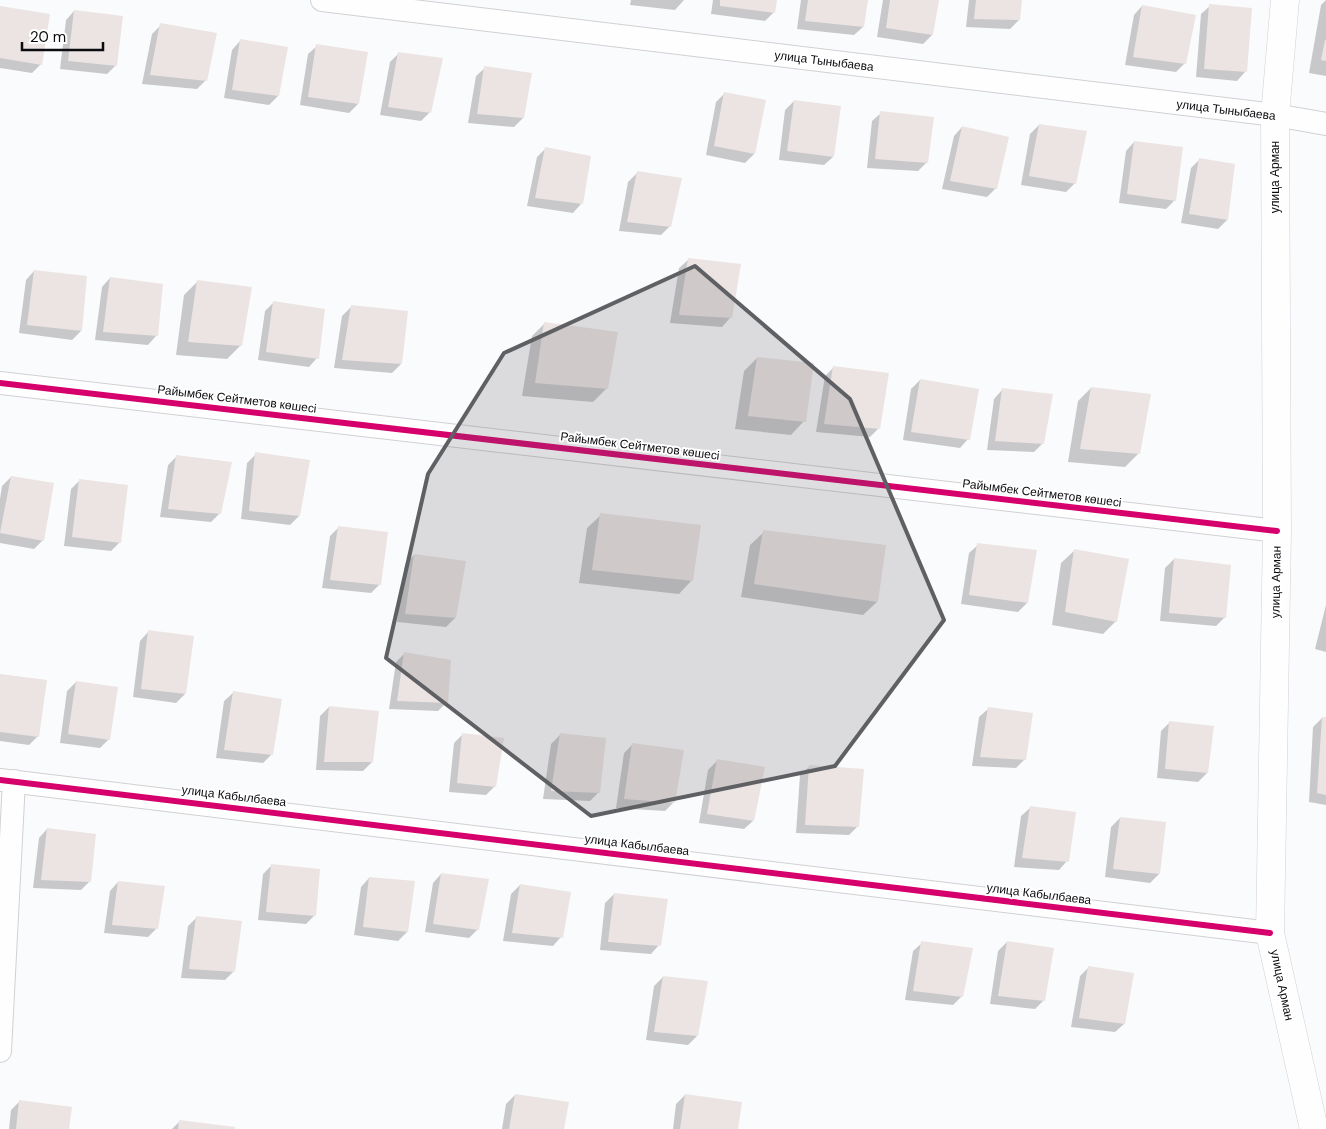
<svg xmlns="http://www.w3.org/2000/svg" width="1326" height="1129" font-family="'DM Sans',sans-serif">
<rect width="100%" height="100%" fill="#fafbfd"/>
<path fill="#0003" d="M 631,0 L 684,0 L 675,10 L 630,5 Z
M 713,0 L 776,0 L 774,12 L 765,21 L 711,14 Z
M 801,0 L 866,0 L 863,27 L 854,35 L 797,29 Z
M 883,0 L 937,0 L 932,35 L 923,44 L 877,37 Z
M 969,0 L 1021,0 L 1019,20 L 1010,29 L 966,27 Z
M 1326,0 L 1326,76 L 1309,73 L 1321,5 Z
M 1142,6 L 1184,64 L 1176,72 L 1125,65 L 1134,15 Z
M 1210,6 L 1245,72 L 1237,81 L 1196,77 L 1201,14 Z
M 0,7 L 41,64 L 32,73 L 0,68 Z
M 74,11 L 116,65 L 107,74 L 60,69 L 66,20 Z
M 161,25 L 206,80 L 197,89 L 142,84 L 152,34 Z
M 240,41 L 286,48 L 278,96 L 269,105 L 224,98 L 232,50 Z
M 317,46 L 366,53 L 358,104 L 349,113 L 300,105 L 308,54 Z
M 399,53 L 430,112 L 421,121 L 380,115 L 390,62 Z
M 485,68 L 523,118 L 514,127 L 468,123 L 476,76 Z
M 725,93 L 764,101 L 754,154 L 745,163 L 706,155 L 716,102 Z
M 794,101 L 833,157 L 824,165 L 779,160 L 785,110 Z
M 881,113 L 927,162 L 918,171 L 867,168 L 872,121 Z
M 1039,125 L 1075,183 L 1066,192 L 1021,185 L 1030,134 Z
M 962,127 L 996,188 L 987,197 L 942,189 L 954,136 Z
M 1134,142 L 1175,200 L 1166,209 L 1119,203 L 1126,151 Z
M 546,148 L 581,204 L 573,213 L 527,206 L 537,157 Z
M 1200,159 L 1234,165 L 1227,220 L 1218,229 L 1181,223 L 1191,168 Z
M 637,173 L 670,226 L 661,235 L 619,231 L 628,182 Z
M 688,260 L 730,318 L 722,327 L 670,323 L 679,268 Z
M 34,271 L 81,331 L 72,340 L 19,333 L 26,280 Z
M 110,278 L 156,336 L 148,345 L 95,340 L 102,287 Z
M 197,282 L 241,345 L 227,359 L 176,355 L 184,295 Z
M 274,302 L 317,358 L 309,367 L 258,360 L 265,311 Z
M 351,307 L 401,364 L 392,373 L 334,368 L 342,316 Z
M 545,323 L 606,389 L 593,402 L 522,396 L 532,336 Z
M 757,358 L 804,421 L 791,435 L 735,429 L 744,371 Z
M 834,367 L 878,429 L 870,437 L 816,432 L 825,376 Z
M 920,380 L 968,439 L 960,448 L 903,440 L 911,389 Z
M 1091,388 L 1139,453 L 1125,467 L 1068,462 L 1078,401 Z
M 1002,390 L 1043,443 L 1034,452 L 987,450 L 994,399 Z
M 256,454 L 299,516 L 290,525 L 241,519 L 247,463 Z
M 177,456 L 220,513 L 211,522 L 160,517 L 168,465 Z
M 11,477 L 43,540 L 34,549 L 0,543 L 0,499 L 2,486 Z
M 80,480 L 120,542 L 111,551 L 64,546 L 71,489 Z
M 601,515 L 692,580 L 679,594 L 579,583 L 587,528 Z
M 339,527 L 380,584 L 371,593 L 322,588 L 330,536 Z
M 764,532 L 877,602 L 863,615 L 741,597 L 750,545 Z
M 978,545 L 1027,603 L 1018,612 L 961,604 L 969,553 Z
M 1075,550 L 1116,621 L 1103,634 L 1052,625 L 1061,563 Z
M 414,555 L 455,618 L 446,627 L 397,622 L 405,564 Z
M 1174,559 L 1225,617 L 1216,626 L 1160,621 L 1165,568 Z
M 1326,605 L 1326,652 L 1315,649 Z
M 148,632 L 185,694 L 176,703 L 133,697 L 140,641 Z
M 404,654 L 447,702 L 438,711 L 389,709 L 396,662 Z
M 0,675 L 38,736 L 29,745 L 0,741 Z
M 76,682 L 109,739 L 100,748 L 60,743 L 67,691 Z
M 233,693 L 272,754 L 263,763 L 216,758 L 224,701 Z
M 329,707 L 372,762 L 363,771 L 316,770 L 320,716 Z
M 988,709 L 1025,759 L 1016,768 L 972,766 L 979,717 Z
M 1322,718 L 1326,719 L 1326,805 L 1309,802 L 1313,727 Z
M 1170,722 L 1207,773 L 1198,782 L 1157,778 L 1161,731 Z
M 462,735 L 495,786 L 486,795 L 449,792 L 454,743 Z
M 560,735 L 599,792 L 590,801 L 543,799 L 551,744 Z
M 633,744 L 674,802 L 665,811 L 616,808 L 624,753 Z
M 717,761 L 753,821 L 744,829 L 699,823 L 708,770 Z
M 809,767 L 858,826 L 849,835 L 796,833 L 800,775 Z
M 1030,808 L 1067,861 L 1059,870 L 1014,867 L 1021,816 Z
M 1120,818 L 1159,874 L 1150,883 L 1105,877 L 1111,827 Z
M 47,829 L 90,881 L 81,890 L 33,888 L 39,838 Z
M 272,865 L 314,916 L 306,924 L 258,920 L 263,874 Z
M 441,874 L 478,929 L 469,938 L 425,932 L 433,883 Z
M 369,878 L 413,882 L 407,932 L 398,941 L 354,935 L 361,887 Z
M 118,882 L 157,928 L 148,937 L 104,933 L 110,891 Z
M 520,885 L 561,937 L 553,946 L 503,941 L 511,894 Z
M 614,894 L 659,945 L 651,954 L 600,950 L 605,903 Z
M 197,917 L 234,971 L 225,980 L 181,978 L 188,926 Z
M 1007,942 L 1044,1000 L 1035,1009 L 990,1004 L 998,951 Z
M 922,943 L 962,996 L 953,1005 L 905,1000 L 913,951 Z
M 1089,967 L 1124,1024 L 1115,1032 L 1071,1027 L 1080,976 Z
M 663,977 L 697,1036 L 688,1045 L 646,1040 L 654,986 Z
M 515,1095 L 563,1129 L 502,1129 L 506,1104 Z
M 685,1095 L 737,1129 L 673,1129 L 676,1104 Z
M 19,1102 L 68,1129 L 9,1129 L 11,1110 Z
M 180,1121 L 233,1129 L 172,1129 Z"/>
<path fill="#ebe4e3" d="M 720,0 L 777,0 L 775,13 L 720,6 Z
M 808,0 L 868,0 L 864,27 L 805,21 Z
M 890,0 L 939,0 L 933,35 L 886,28 Z
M 976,0 L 1022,0 L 1020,20 L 974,19 Z
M 1209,4 L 1252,8 L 1247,72 L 1204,69 Z
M 1142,5 L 1196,15 L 1186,64 L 1133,57 Z
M 0,6 L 50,14 L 42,65 L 0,58 Z
M 74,10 L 123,16 L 117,66 L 68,61 Z
M 160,23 L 217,33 L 207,81 L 150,75 Z
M 240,39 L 288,47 L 279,96 L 232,90 Z
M 1325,40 L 1326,40 L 1326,61 L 1321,60 Z
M 316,44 L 368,52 L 359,104 L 308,97 Z
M 398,52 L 443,58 L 431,113 L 388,107 Z
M 484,66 L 532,73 L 524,118 L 477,114 Z
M 724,92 L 766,100 L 755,154 L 714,146 Z
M 794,100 L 841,106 L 834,157 L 787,151 Z
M 880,111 L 934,117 L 928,163 L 875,159 Z
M 1039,124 L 1087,131 L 1076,184 L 1029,176 Z
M 962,126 L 1009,137 L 997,189 L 950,181 Z
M 1134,141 L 1183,147 L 1176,201 L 1127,194 Z
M 545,147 L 591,156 L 583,204 L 535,198 Z
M 1199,158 L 1235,164 L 1228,220 L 1189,214 Z
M 637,171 L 682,178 L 671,227 L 627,222 Z
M 688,258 L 741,264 L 732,318 L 679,315 Z
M 34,270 L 87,276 L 82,331 L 27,325 Z
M 110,277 L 163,284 L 158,336 L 103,332 Z
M 197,280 L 252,287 L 242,346 L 188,342 Z
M 273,301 L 325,309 L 319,359 L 266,352 Z
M 351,305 L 408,311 L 402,364 L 342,360 Z
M 544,322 L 618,332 L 608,389 L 535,383 Z
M 757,357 L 814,363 L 806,422 L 748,416 Z
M 833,366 L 889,373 L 880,429 L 824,424 Z
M 920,379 L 979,389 L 970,440 L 911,432 Z
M 1091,387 L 1151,394 L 1140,454 L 1080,449 Z
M 1002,388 L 1053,394 L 1044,444 L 995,441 Z
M 255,452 L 310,460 L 300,516 L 249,511 Z
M 176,455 L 232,462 L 221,514 L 168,509 Z
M 11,476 L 54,483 L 44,541 L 0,533 Z
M 79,479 L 128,485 L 121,543 L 72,537 Z
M 600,513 L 701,525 L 693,581 L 592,570 Z
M 338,526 L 388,532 L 381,585 L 330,580 Z
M 763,530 L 886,545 L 878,602 L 754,584 Z
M 977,543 L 1037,550 L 1028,603 L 969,595 Z
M 1074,549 L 1129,559 L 1117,622 L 1065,612 Z
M 414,554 L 466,561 L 456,618 L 405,614 Z
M 1174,558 L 1231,565 L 1226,618 L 1169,613 Z
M 148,630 L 194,636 L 186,694 L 141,689 Z
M 404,652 L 451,660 L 448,703 L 397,701 Z
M 0,674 L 47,680 L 39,737 L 0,732 Z
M 76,681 L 118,687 L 110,740 L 68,734 Z
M 233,691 L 282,699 L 273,755 L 224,750 Z
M 329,706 L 379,711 L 373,762 L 324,762 Z
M 988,707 L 1033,713 L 1026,760 L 980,757 Z
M 1322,717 L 1326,717 L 1326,795 L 1317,793 Z
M 1169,721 L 1214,726 L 1208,773 L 1165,769 Z
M 462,733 L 504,738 L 496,787 L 457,783 Z
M 560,733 L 606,738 L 600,793 L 551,791 Z
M 632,743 L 684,750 L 675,803 L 624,799 Z
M 717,759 L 765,767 L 754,821 L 707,814 Z
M 809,765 L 864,769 L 859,827 L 805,825 Z
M 1030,806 L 1076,812 L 1069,862 L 1022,858 Z
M 1120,817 L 1166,822 L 1160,874 L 1113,869 Z
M 47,828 L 96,834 L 91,882 L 41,880 Z
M 271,864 L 320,869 L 316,916 L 266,912 Z
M 441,873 L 489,879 L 479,930 L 433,924 Z
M 369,877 L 415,881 L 408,932 L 363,927 Z
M 118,881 L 165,886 L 158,929 L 112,925 Z
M 520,884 L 571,892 L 563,938 L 512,933 Z
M 614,893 L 668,899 L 661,946 L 608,942 Z
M 196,916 L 242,921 L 235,972 L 189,969 Z
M 921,941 L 973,948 L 963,997 L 913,991 Z
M 1007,941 L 1054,948 L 1045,1001 L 998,996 Z
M 1088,966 L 1134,973 L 1125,1024 L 1079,1018 Z
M 663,976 L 708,981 L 698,1036 L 654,1032 Z
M 515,1094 L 569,1102 L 564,1129 L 509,1129 Z
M 685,1094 L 742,1102 L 738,1129 L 680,1129 Z
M 19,1100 L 72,1107 L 69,1129 L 16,1129 Z
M 179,1120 L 235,1127 L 235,1129 L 178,1129 Z"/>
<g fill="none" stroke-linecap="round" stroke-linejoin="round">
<g stroke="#d1d1d4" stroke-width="24">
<path id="street" d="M 322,0 L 1275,115 L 1326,124
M 0,383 L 1277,531
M 0,780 L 1270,933
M 0,1051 L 14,781"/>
</g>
<g stroke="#d1d1d4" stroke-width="29">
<path id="secondary" d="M 1285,0 L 1275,115 L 1277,531 L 1270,933 L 1314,1129"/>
</g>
<use href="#street" stroke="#fefeff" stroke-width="22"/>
<use href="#secondary" stroke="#fefeff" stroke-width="28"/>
<g stroke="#fff" stroke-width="9">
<path id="cycleway" d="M 0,383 L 1277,531
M 0,780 L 1270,933"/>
</g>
<use href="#cycleway" stroke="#d6006c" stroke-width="6"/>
</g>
<path fill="#5f6063" fill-opacity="0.2" stroke="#5f6063" stroke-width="4" stroke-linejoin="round" d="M 695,266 L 850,399 L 944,620 L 835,766 L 591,816 L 386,658 L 428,474 L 504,353 Z"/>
<g text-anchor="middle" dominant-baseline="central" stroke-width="4" stroke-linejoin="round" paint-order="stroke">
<g font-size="12" fill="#0c0c10" stroke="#fff">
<text transform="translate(824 61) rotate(7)">улица Тыныбаева</text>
<text transform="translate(1226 110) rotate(7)">улица Тыныбаева</text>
<text transform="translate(1275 177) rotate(-90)">улица Арман</text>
<text transform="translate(237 399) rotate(7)">Райымбек Сейтметов көшесі</text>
<text transform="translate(640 446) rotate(7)">Райымбек Сейтметов көшесі</text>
<text transform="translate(1042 493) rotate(7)">Райымбек Сейтметов көшесі</text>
<text transform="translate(1276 582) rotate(-89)">улица Арман</text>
<text transform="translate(234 796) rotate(7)">улица Кабылбаева</text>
<text transform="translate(637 845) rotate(7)">улица Кабылбаева</text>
<text transform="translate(1039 894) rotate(7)">улица Кабылбаева</text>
<text transform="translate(1282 985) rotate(78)">улица Арман</text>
</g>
</g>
<path d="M22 42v8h81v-8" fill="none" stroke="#0c0c10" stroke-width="2.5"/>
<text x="30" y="42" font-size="15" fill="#0c0c10" stroke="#ffffff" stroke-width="4" paint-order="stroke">20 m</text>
</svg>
